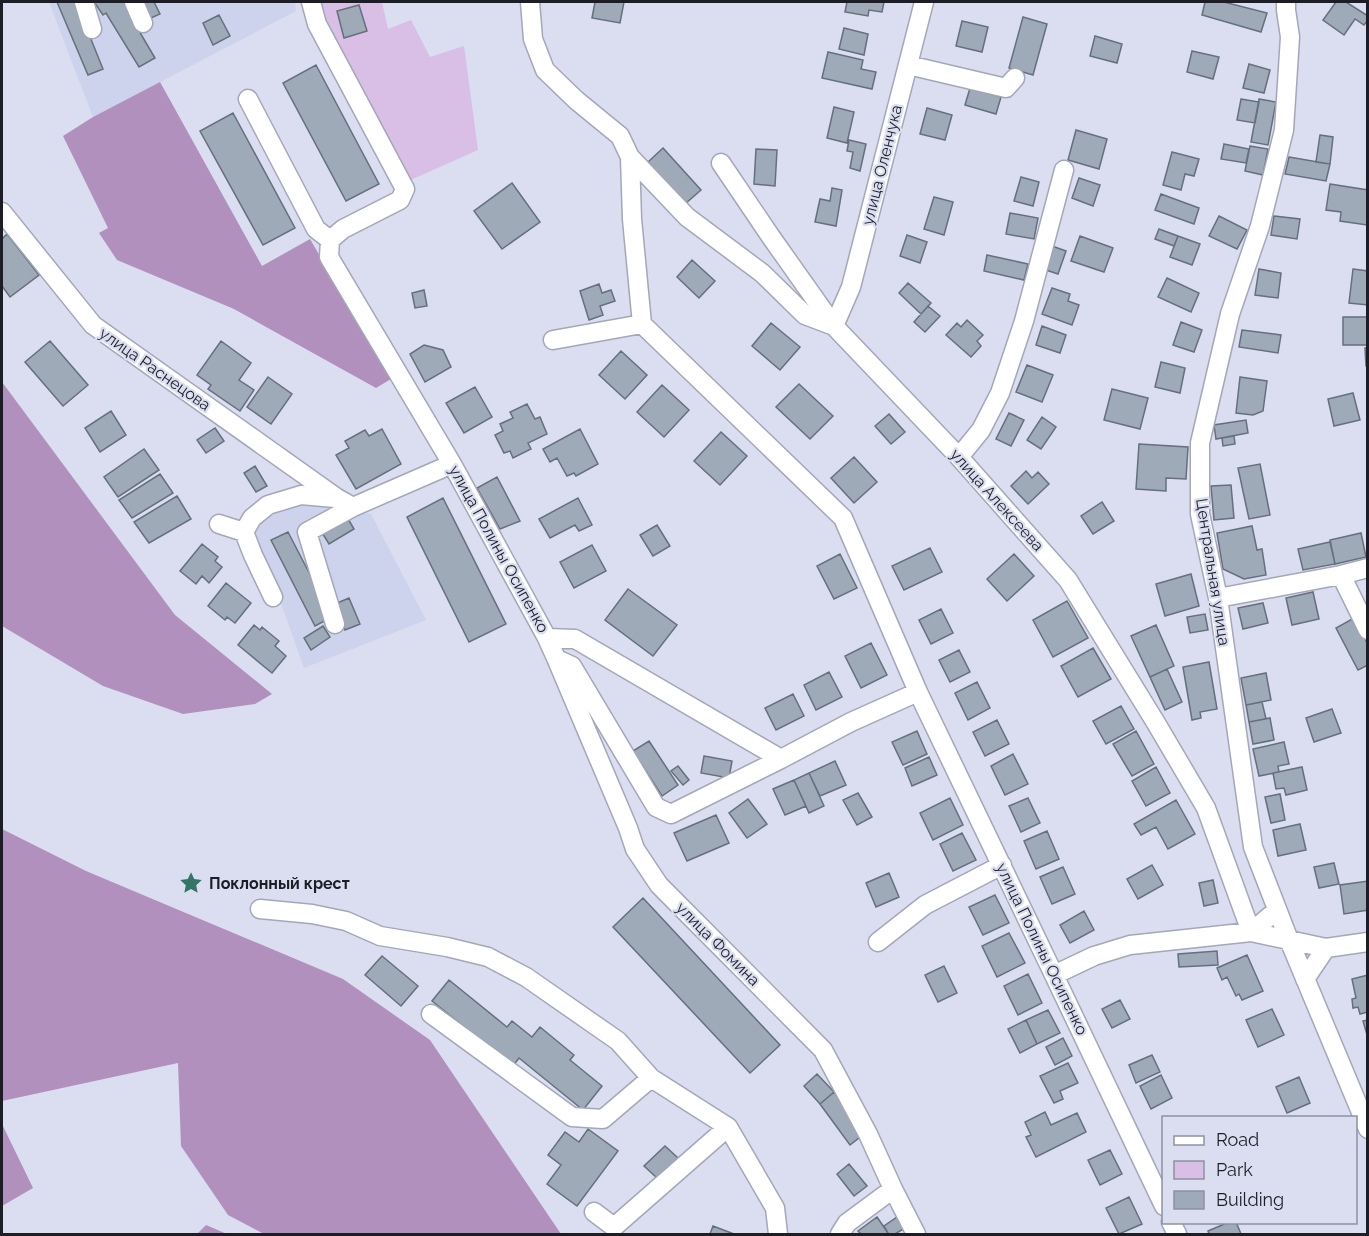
<svg xmlns="http://www.w3.org/2000/svg" width="1369" height="1236" font-family="Raleway,sans-serif">
<rect width="100%" height="100%" fill="#dadef0"/>
<path fill="#cdd3ec" d="M 49,2 L 295,2 L 296,11 L 93,117 Z
M 300,502 L 371,514 L 426,620 L 304,668 L 280,601 L 253,537 L 259,523 L 270,513 Z"/>
<path fill="#d9bee5" d="M 320,2 L 382,2 L 388,29 L 411,20 L 430,57 L 464,46 L 478,150 L 406,182 L 324,26 Z"/>
<path fill="#b190be" d="M 160,82 L 262,266 L 310,239 L 391,379 L 376,388 L 234,309 L 117,260 L 99,233 L 108,228 L 63,136 L 93,117 Z
M 2,382 L 175,615 L 272,694 L 255,704 L 183,714 L 103,686 L 2,626 Z
M 2,829 L 86,871 L 343,979 L 430,1040 L 561,1234 L 264,1234 L 228,1215 L 181,1146 L 178,1063 L 2,1101 Z
M 2,1124 L 33,1188 L 2,1206 Z
M 206,1225 L 227,1234 L 197,1234 Z"/>
<path fill="#9faab9" stroke="#656f7d" stroke-width="1.5" d="M 57,2 L 76,2 L 103,69 L 88,75 Z
M 94,2 L 125,2 L 131,13 L 129,14 L 155,58 L 139,67 L 106,13 L 103,15 Z
M 143,2 L 154,2 L 160,14 L 151,18 Z
M 595,2 L 624,2 L 620,23 L 592,18 Z
M 844,2 L 884,2 L 882,12 L 869,10 L 868,16 L 845,12 L 847,2 Z
M 1205,2 L 1224,2 L 1267,13 L 1261,32 L 1202,15 Z
M 1336,2 L 1346,2 L 1368,16 L 1368,20 L 1364,25 L 1355,19 L 1344,35 L 1323,20 Z
M 359,5 L 367,31 L 344,38 L 337,11 Z
M 219,15 L 230,36 L 213,45 L 203,23 Z
M 1023,17 L 1047,24 L 1033,75 L 1009,68 Z
M 962,21 L 988,27 L 982,52 L 956,46 Z
M 844,28 L 868,34 L 864,55 L 839,49 Z
M 1095,36 L 1122,44 L 1117,63 L 1090,56 Z
M 1192,51 L 1219,57 L 1213,79 L 1187,72 Z
M 828,52 L 863,60 L 861,69 L 876,72 L 872,89 L 822,78 Z
M 1249,64 L 1270,70 L 1264,93 L 1243,88 Z
M 316,65 L 379,184 L 346,201 L 283,83 Z
M 970,88 L 1001,97 L 996,114 L 965,105 Z
M 1241,99 L 1259,102 L 1255,123 L 1237,120 Z
M 1259,99 L 1276,102 L 1268,145 L 1251,142 Z
M 834,107 L 854,112 L 847,143 L 827,138 Z
M 927,108 L 952,115 L 945,140 L 920,134 Z
M 233,113 L 295,228 L 263,245 L 200,131 Z
M 1076,130 L 1107,139 L 1099,169 L 1068,160 Z
M 1320,135 L 1333,137 L 1330,164 L 1316,162 Z
M 849,140 L 866,144 L 860,171 L 850,168 L 853,152 L 847,151 Z
M 1224,144 L 1249,149 L 1246,163 L 1221,159 Z
M 1250,146 L 1268,149 L 1263,175 L 1245,171 Z
M 663,148 L 701,190 L 685,204 L 648,162 Z
M 756,149 L 777,150 L 775,186 L 754,184 Z
M 1172,152 L 1199,159 L 1194,176 L 1185,174 L 1181,190 L 1163,185 Z
M 1289,157 L 1330,164 L 1326,181 L 1285,174 Z
M 1021,177 L 1039,182 L 1033,206 L 1014,201 Z
M 1079,178 L 1100,185 L 1093,206 L 1072,198 Z
M 512,183 L 540,222 L 502,249 L 474,211 Z
M 1330,184 L 1368,190 L 1367,225 L 1340,221 L 1341,212 L 1326,210 Z
M 832,188 L 842,190 L 836,226 L 815,222 L 820,199 L 830,201 Z
M 1161,194 L 1199,208 L 1194,224 L 1155,210 Z
M 934,197 L 953,202 L 944,235 L 924,229 Z
M 1010,213 L 1038,218 L 1034,239 L 1006,234 Z
M 1219,216 L 1247,230 L 1237,249 L 1209,236 Z
M 1274,216 L 1300,219 L 1297,239 L 1271,235 Z
M 1159,229 L 1178,236 L 1174,246 L 1155,239 Z
M 7,234 L 39,275 L 10,297 L 2,286 L 2,239 Z
M 907,235 L 927,242 L 920,263 L 900,256 Z
M 1080,236 L 1113,248 L 1104,272 L 1071,261 Z
M 1178,236 L 1200,244 L 1192,265 L 1170,257 Z
M 1052,246 L 1066,251 L 1058,274 L 1043,269 Z
M 987,255 L 1028,264 L 1024,280 L 984,271 Z
M 692,260 L 715,281 L 699,298 L 677,277 Z
M 1259,269 L 1281,273 L 1278,298 L 1255,295 Z
M 1353,269 L 1368,271 L 1368,305 L 1349,303 Z
M 1167,278 L 1199,293 L 1191,312 L 1158,297 Z
M 908,283 L 931,303 L 921,314 L 899,293 Z
M 599,284 L 602,293 L 611,290 L 615,301 L 600,306 L 603,315 L 589,320 L 580,291 Z
M 1052,288 L 1070,294 L 1068,301 L 1079,305 L 1072,325 L 1042,314 Z
M 424,290 L 427,306 L 415,308 L 412,293 Z
M 928,306 L 940,316 L 925,332 L 914,322 Z
M 1343,317 L 1368,317 L 1368,345 L 1343,345 Z
M 967,320 L 983,335 L 977,341 L 981,346 L 971,357 L 946,335 L 957,323 L 961,327 Z
M 1181,322 L 1202,330 L 1194,352 L 1173,345 Z
M 771,323 L 800,347 L 780,370 L 752,346 Z
M 1042,326 L 1066,335 L 1060,353 L 1036,345 Z
M 1242,330 L 1281,335 L 1278,353 L 1239,347 Z
M 50,341 L 88,385 L 63,406 L 25,362 Z
M 221,341 L 251,363 L 239,380 L 254,390 L 240,411 L 208,389 L 211,385 L 197,375 Z
M 424,345 L 443,350 L 451,367 L 425,382 L 410,354 Z
M 1365,348 L 1368,348 L 1368,366 L 1366,366 Z
M 621,351 L 647,375 L 625,399 L 599,375 Z
M 1161,362 L 1185,368 L 1180,393 L 1155,387 Z
M 1027,365 L 1053,375 L 1042,402 L 1016,392 Z
M 268,377 L 292,394 L 271,424 L 247,407 Z
M 1240,377 L 1267,381 L 1263,411 L 1253,415 L 1236,413 Z
M 799,384 L 833,416 L 810,439 L 776,407 Z
M 662,385 L 689,410 L 664,437 L 637,412 Z
M 475,387 L 492,417 L 464,433 L 446,403 Z
M 1112,389 L 1148,398 L 1140,429 L 1104,420 Z
M 1353,393 L 1360,420 L 1334,426 L 1328,399 Z
M 527,404 L 535,419 L 540,417 L 547,434 L 528,443 L 531,449 L 513,458 L 510,451 L 504,453 L 495,435 L 503,431 L 500,424 L 513,418 L 510,412 Z
M 111,411 L 126,435 L 100,452 L 85,428 Z
M 1009,413 L 1024,420 L 1011,446 L 996,439 Z
M 889,414 L 905,432 L 891,444 L 875,426 Z
M 1042,417 L 1056,427 L 1041,449 L 1027,440 Z
M 1246,420 L 1248,433 L 1216,439 L 1214,425 Z
M 215,428 L 224,441 L 206,453 L 197,440 Z
M 382,429 L 401,464 L 356,489 L 336,455 L 349,448 L 345,441 L 365,430 L 369,436 Z
M 580,429 L 598,464 L 576,476 L 574,473 L 567,476 L 557,458 L 550,462 L 543,449 Z
M 721,432 L 747,456 L 720,485 L 694,461 Z
M 1234,436 L 1235,444 L 1223,446 L 1222,438 Z
M 1139,444 L 1188,447 L 1186,479 L 1166,478 L 1166,491 L 1136,489 Z
M 144,449 L 159,470 L 118,497 L 104,477 Z
M 854,457 L 877,482 L 854,503 L 831,478 Z
M 1260,464 L 1270,515 L 1249,519 L 1238,468 Z
M 255,466 L 267,486 L 256,492 L 244,473 Z
M 1026,471 L 1032,478 L 1038,472 L 1049,484 L 1028,504 L 1011,486 Z
M 160,474 L 173,493 L 132,518 L 119,500 Z
M 497,477 L 520,521 L 500,529 L 477,488 Z
M 1231,485 L 1234,518 L 1214,520 L 1211,486 Z
M 177,496 L 191,519 L 149,543 L 134,522 Z
M 443,498 L 506,624 L 469,642 L 407,517 Z
M 578,498 L 592,525 L 579,531 L 575,525 L 550,538 L 539,519 Z
M 1102,502 L 1114,521 L 1093,534 L 1081,516 Z
M 347,517 L 354,529 L 329,544 L 321,531 Z
M 657,525 L 670,546 L 653,556 L 640,535 Z
M 1252,526 L 1257,550 L 1262,549 L 1266,575 L 1244,579 L 1223,569 L 1217,533 Z
M 288,532 L 332,617 L 315,626 L 271,540 Z
M 1361,533 L 1366,557 L 1335,564 L 1330,540 Z
M 1330,542 L 1335,564 L 1303,570 L 1298,549 Z
M 202,544 L 218,557 L 215,561 L 222,567 L 209,583 L 202,576 L 196,584 L 180,571 Z
M 592,545 L 606,571 L 574,588 L 560,562 Z
M 930,548 L 942,572 L 904,590 L 892,566 Z
M 840,554 L 857,588 L 834,599 L 817,566 Z
M 1014,554 L 1034,576 L 1007,601 L 987,579 Z
M 1191,574 L 1199,606 L 1165,616 L 1156,584 Z
M 226,583 L 251,603 L 235,623 L 227,617 L 225,620 L 208,606 Z
M 628,589 L 677,625 L 653,656 L 605,620 Z
M 1313,592 L 1319,619 L 1292,625 L 1286,598 Z
M 349,598 L 360,624 L 345,630 L 335,604 Z
M 1067,601 L 1088,638 L 1053,657 L 1033,620 Z
M 1263,603 L 1268,623 L 1243,629 L 1238,608 Z
M 941,609 L 953,633 L 931,644 L 919,620 Z
M 1205,614 L 1208,630 L 1190,633 L 1187,617 Z
M 1354,618 L 1368,645 L 1368,665 L 1358,670 L 1336,628 Z
M 254,625 L 260,630 L 262,627 L 279,641 L 275,646 L 286,656 L 272,673 L 238,645 Z
M 1156,625 L 1174,666 L 1150,677 L 1131,636 Z
M 323,626 L 330,637 L 311,650 L 304,638 Z
M 871,643 L 887,675 L 861,688 L 845,656 Z
M 1093,648 L 1111,679 L 1078,697 L 1061,666 Z
M 959,650 L 970,672 L 950,682 L 939,660 Z
M 1209,662 L 1217,709 L 1200,712 L 1201,718 L 1192,720 L 1183,667 Z
M 1167,669 L 1182,702 L 1165,710 L 1150,677 Z
M 829,672 L 842,697 L 816,710 L 804,685 Z
M 1266,673 L 1271,700 L 1246,705 L 1241,678 Z
M 977,682 L 990,708 L 968,720 L 955,693 Z
M 793,694 L 804,716 L 776,730 L 765,708 Z
M 1262,702 L 1266,719 L 1249,722 L 1246,705 Z
M 1121,706 L 1134,729 L 1106,744 L 1093,721 Z
M 1332,709 L 1341,733 L 1314,742 L 1306,718 Z
M 1270,718 L 1274,740 L 1253,744 L 1249,722 Z
M 997,720 L 1009,744 L 985,756 L 973,732 Z
M 917,731 L 927,754 L 903,765 L 892,742 Z
M 1136,731 L 1154,764 L 1132,776 L 1113,744 Z
M 649,741 L 678,785 L 662,796 L 633,751 Z
M 1284,742 L 1289,764 L 1278,766 L 1279,772 L 1259,776 L 1253,749 Z
M 1013,754 L 1028,784 L 1005,795 L 991,766 Z
M 704,756 L 732,761 L 729,778 L 701,773 Z
M 929,757 L 937,775 L 912,786 L 905,768 Z
M 835,761 L 846,785 L 820,796 L 809,773 Z
M 678,766 L 689,780 L 683,785 L 671,771 Z
M 1156,767 L 1170,793 L 1146,806 L 1132,781 Z
M 1302,767 L 1307,790 L 1286,795 L 1284,788 L 1276,789 L 1273,773 Z
M 809,773 L 824,806 L 809,813 L 794,780 Z
M 794,780 L 806,806 L 785,815 L 773,789 Z
M 858,793 L 872,817 L 857,825 L 843,800 Z
M 1280,794 L 1285,820 L 1271,823 L 1265,797 Z
M 950,798 L 963,825 L 933,840 L 920,813 Z
M 1028,798 L 1040,823 L 1021,832 L 1009,806 Z
M 748,799 L 767,824 L 747,838 L 729,813 Z
M 1176,800 L 1195,834 L 1168,849 L 1156,827 L 1141,835 L 1134,824 Z
M 716,815 L 729,843 L 687,861 L 674,833 Z
M 1300,824 L 1306,850 L 1278,856 L 1273,830 Z
M 1047,831 L 1059,859 L 1036,869 L 1024,841 Z
M 962,833 L 976,860 L 953,871 L 940,844 Z
M 1334,863 L 1339,884 L 1319,888 L 1314,867 Z
M 1152,865 L 1163,885 L 1138,899 L 1127,879 Z
M 1063,867 L 1075,894 L 1052,904 L 1040,877 Z
M 889,873 L 899,897 L 876,907 L 866,883 Z
M 1213,880 L 1218,903 L 1204,906 L 1199,883 Z
M 1368,881 L 1368,910 L 1344,914 L 1340,885 Z
M 995,895 L 1009,923 L 983,935 L 969,907 Z
M 643,898 L 780,1045 L 750,1073 L 613,927 Z
M 1084,911 L 1094,930 L 1070,943 L 1060,925 Z
M 1009,933 L 1025,963 L 997,977 L 982,946 Z
M 1217,951 L 1218,965 L 1179,967 L 1178,954 Z
M 1247,955 L 1263,991 L 1242,1000 L 1239,994 L 1236,996 L 1227,977 L 1222,980 L 1217,968 Z
M 382,956 L 418,986 L 401,1006 L 365,975 Z
M 944,966 L 957,993 L 938,1002 L 925,975 Z
M 1028,974 L 1042,1003 L 1018,1015 L 1004,986 Z
M 1368,975 L 1368,1012 L 1360,1014 L 1358,1007 L 1353,1008 L 1352,999 L 1356,998 L 1352,979 Z
M 449,980 L 507,1027 L 512,1021 L 532,1037 L 540,1027 L 574,1055 L 570,1060 L 602,1086 L 583,1110 L 519,1058 L 513,1066 L 432,1001 Z
M 1120,1000 L 1130,1019 L 1112,1028 L 1102,1009 Z
M 1272,1009 L 1284,1035 L 1258,1047 L 1246,1020 Z
M 1048,1010 L 1060,1033 L 1037,1044 L 1026,1020 Z
M 1026,1020 L 1037,1044 L 1020,1053 L 1008,1029 Z
M 1368,1020 L 1368,1038 L 1363,1021 Z
M 1063,1038 L 1072,1056 L 1055,1065 L 1046,1047 Z
M 1152,1055 L 1160,1072 L 1136,1083 L 1129,1065 Z
M 1068,1063 L 1078,1083 L 1060,1091 L 1063,1099 L 1054,1103 L 1040,1076 Z
M 817,1074 L 834,1092 L 820,1104 L 804,1086 Z
M 1161,1075 L 1172,1098 L 1151,1109 L 1140,1086 Z
M 1299,1077 L 1310,1103 L 1287,1113 L 1276,1087 Z
M 834,1092 L 864,1134 L 850,1145 L 820,1104 Z
M 1045,1112 L 1051,1125 L 1077,1113 L 1086,1132 L 1036,1157 L 1026,1137 L 1031,1135 L 1025,1122 Z
M 588,1129 L 618,1151 L 577,1206 L 547,1184 L 561,1165 L 548,1155 L 565,1132 L 579,1142 Z
M 665,1146 L 678,1158 L 657,1178 L 644,1166 Z
M 1110,1150 L 1122,1174 L 1100,1185 L 1088,1160 Z
M 849,1164 L 867,1186 L 854,1196 L 837,1174 Z
M 1129,1197 L 1142,1224 L 1119,1234 L 1106,1208 Z
M 877,1217 L 888,1233 L 886,1234 L 861,1234 L 858,1231 Z
M 897,1217 L 905,1228 L 895,1234 L 886,1234 L 888,1233 L 884,1226 Z
M 1229,1222 L 1236,1222 L 1241,1234 L 1209,1234 L 1208,1231 Z
M 713,1226 L 734,1234 L 710,1234 Z"/>
<g fill="none" stroke-linecap="round" stroke-linejoin="round">
<g stroke="#a4a7b9" stroke-width="21">
<path id="minor" d="M 84,2 L 92,29
M 134,2 L 143,23
M 311,2 L 317,24 L 405,189 L 400,200 L 343,229 L 330,240
M 530,2 L 533,39 L 545,70 L 576,100 L 620,136 L 630,157 L 687,217 L 762,273 L 805,315 L 834,326 L 959,457 L 1068,580 L 1156,723 L 1206,808 L 1251,932 L 1277,910
M 1286,2 L 1286,10 L 1290,37 L 1284,130 L 1260,226 L 1230,314 L 1200,443 L 1200,514 L 1218,598 L 1253,847 L 1289,940 L 1368,1129
M 908,65 L 1006,88 L 1015,78
M 248,99 L 316,229 L 330,240 L 329,257 L 452,464 L 547,638 L 575,639 L 781,759 L 851,722 L 918,692 L 1054,975 L 1164,1206
M 630,157 L 632,219 L 642,324 L 843,518 L 918,692
M 721,163 L 771,237 L 834,326
M 2,212 L 93,325 L 337,498 L 353,507 L 452,464
M 834,326 L 851,287 L 924,2
M 553,340 L 642,324
M 959,457 L 981,430 L 1000,393 L 1024,321 L 1064,170
M 219,524 L 244,532
M 1341,575 L 1368,568
M 273,597 L 253,555 L 244,532 L 252,518 L 268,505 L 301,495 L 335,498
M 1218,598 L 1341,575 L 1368,630
M 335,624 L 307,532 L 353,507
M 547,638 L 556,658 L 628,828 L 635,849 L 659,885 L 823,1050 L 868,1134 L 893,1189 L 916,1234
M 561,661 L 572,666 L 656,807 L 671,814 L 781,759
M 260,909 L 312,914 L 346,921 L 380,936 L 447,947 L 488,957 L 526,977 L 618,1041 L 651,1078 L 728,1127 L 775,1208 L 778,1234
M 878,942 L 925,905 L 1002,865
M 1054,975 L 1094,956 L 1130,945 L 1251,932 L 1326,948 L 1368,942
M 1305,979 L 1326,948
M 431,1014 L 572,1117 L 603,1119 L 651,1078
M 594,1212 L 614,1227 L 728,1127
M 1171,1222 L 1177,1234
M 840,1234 L 847,1223 L 893,1189"/>
</g>
<use href="#minor" stroke="#fff" stroke-width="18"/>
</g>
<defs>
<g id="sight-bare" transform="scale(1.8)"><path d="M0-6L1.8-2.2L6-1.7L2.9 1.2L3.7 5.4L0 3.3L-3.7 5.4L-2.9 1.2L-6-1.7L-1.8-2.2Z" fill="#337668" stroke="#dadef0" stroke-width="2.5" paint-order="stroke"/></g>
</defs>
<g fill-rule="evenodd">
<use href="#sight-bare" x="191" y="883"/>
</g>
<g text-anchor="middle" dominant-baseline="central" stroke-width="4.5" stroke-linejoin="round" paint-order="stroke">
<g font-size="16" fill="#1d1e25" stroke="#dadef0">
<text transform="translate(882 165) rotate(-76)">улица Оленчука</text>
<text transform="translate(155 369) rotate(35)">улица Раснецова</text>
<text transform="translate(997 500) rotate(48)">улица Алексеева</text>
<text transform="translate(499 549) rotate(61)">улица Полины Осипенко</text>
<text transform="translate(1213 572) rotate(81)">Центральная улица</text>
<text transform="translate(718 944) rotate(45)">улица Фомина</text>
<text transform="translate(1042 949) rotate(64)">улица Полины Осипенко</text>
</g>
<g font-size="16" font-weight="bold" fill="#1d1e25" stroke="#dadef0" text-anchor="start">
<text x="209" y="883">Поклонный крест</text>
</g>
</g>
<rect width="1369" height="1236" fill="none" stroke="#1d1e25" stroke-width="6"/>
<rect x="1162" y="1116" width="195" height="108" fill="#dadef0" stroke="#8e919f" stroke-width="1.5"/>
<rect x="1174" y="1136" width="30" height="9" fill="#ffffff" stroke="#8e919f" stroke-width="1.5"/>
<text x="1216" y="1146" font-size="18" fill="#1d1e25">Road</text>
<rect x="1174" y="1161" width="30" height="18" fill="#d9bee5" stroke="#8e919f" stroke-width="1.5"/>
<text x="1216" y="1176" font-size="18" fill="#1d1e25">Park</text>
<rect x="1174" y="1191" width="30" height="18" fill="#9faab9" stroke="#8e919f" stroke-width="1.5"/>
<text x="1216" y="1206" font-size="18" fill="#1d1e25">Building</text>
</svg>
